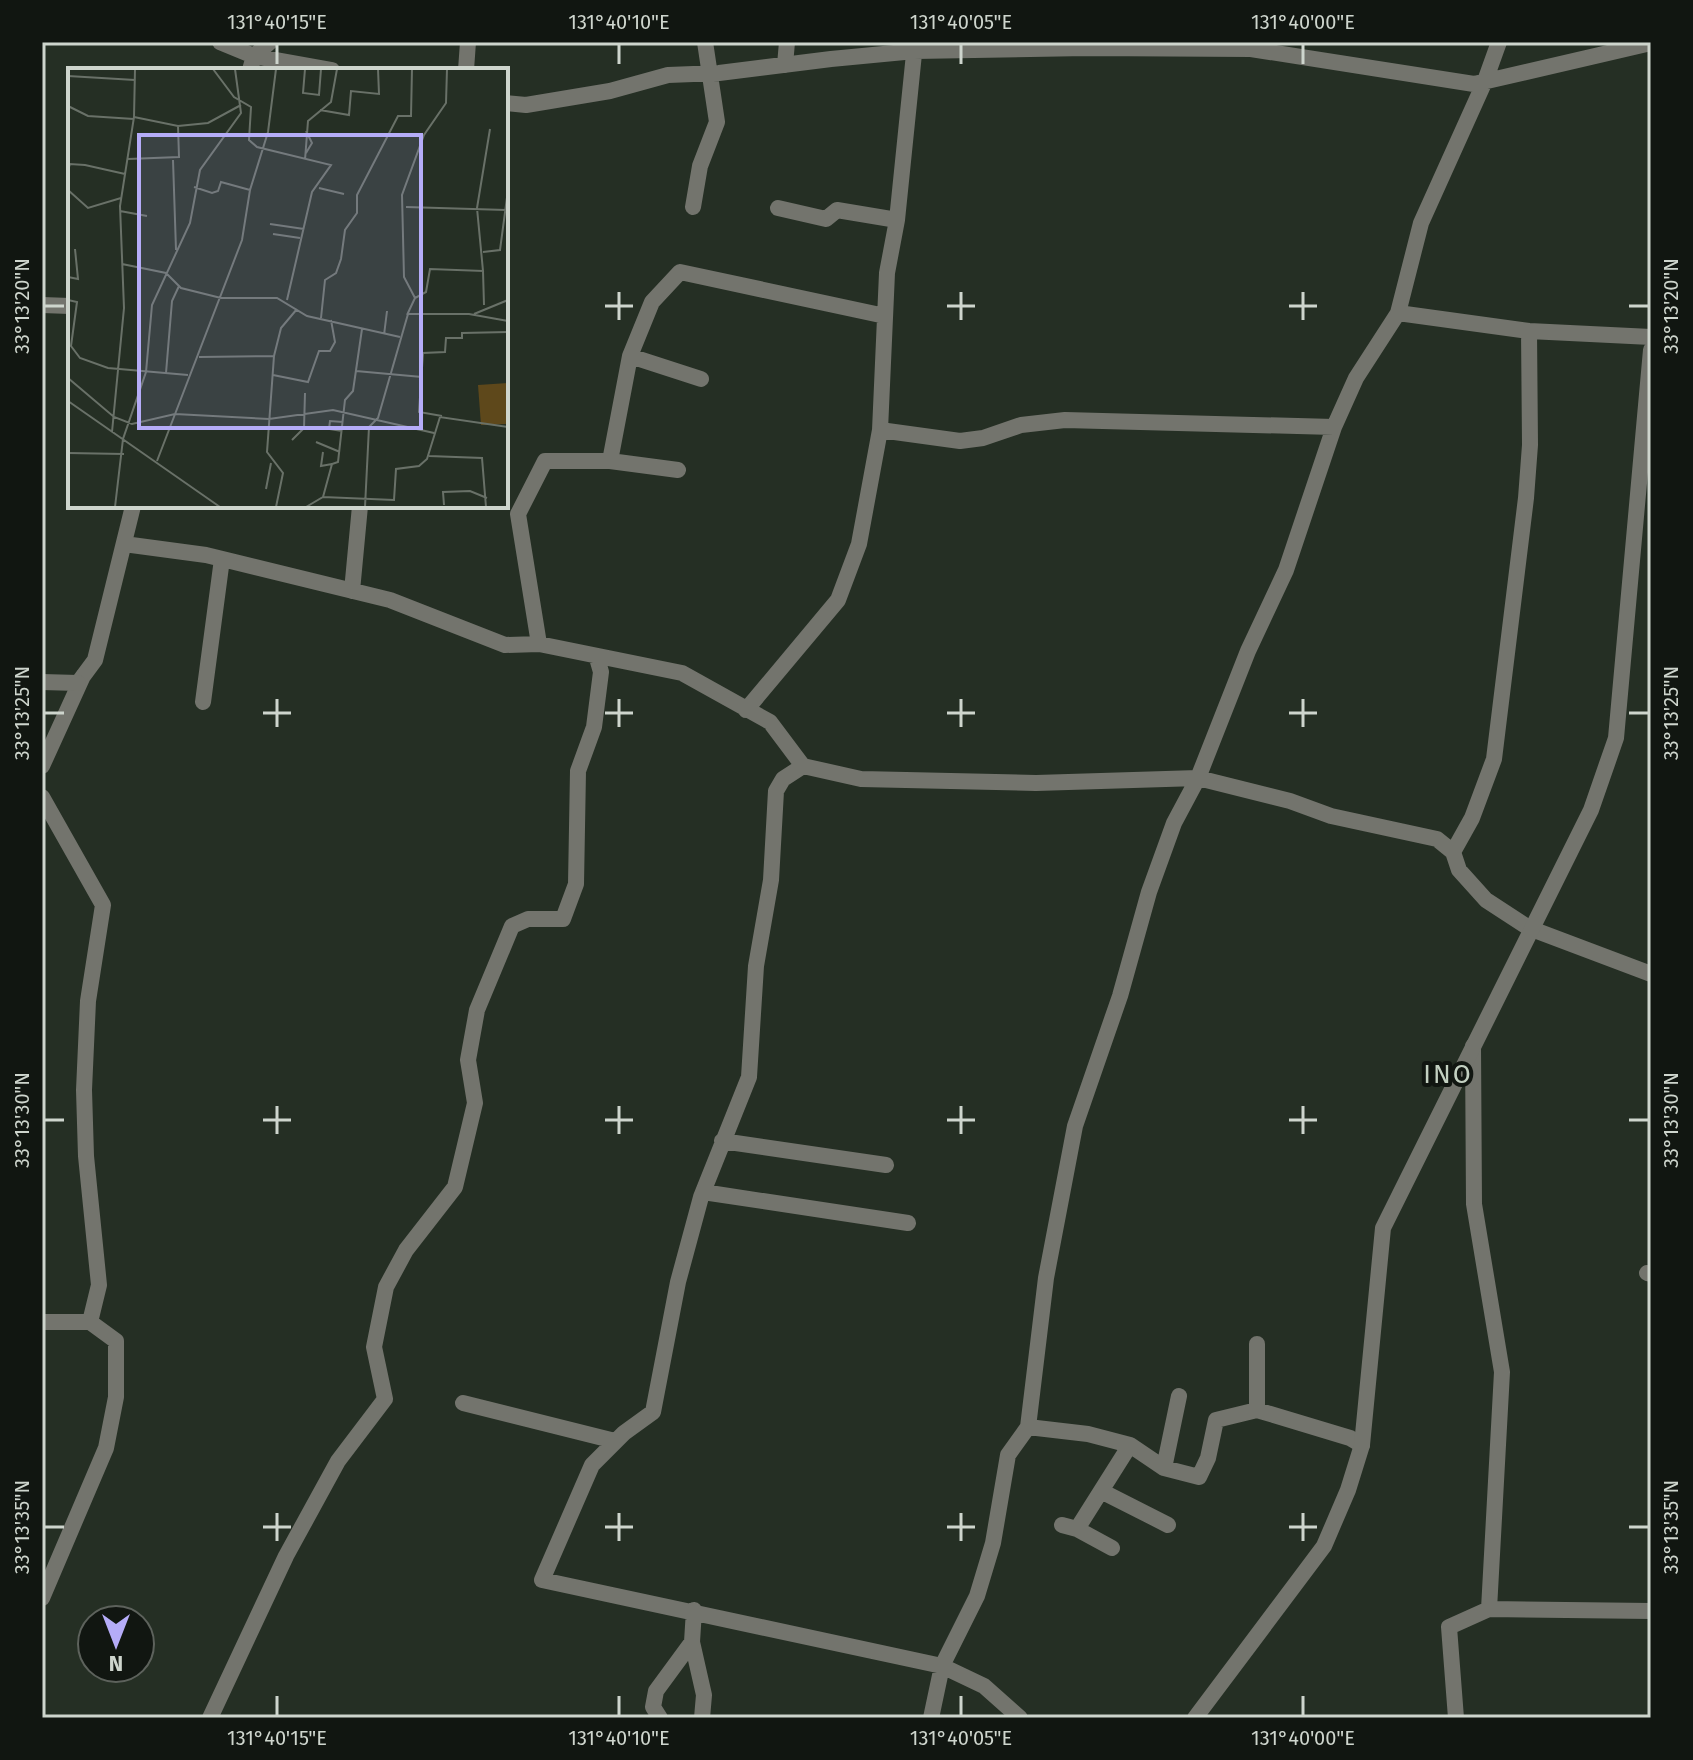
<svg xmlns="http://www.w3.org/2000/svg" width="1693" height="1760" font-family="'Fira Sans',sans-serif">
<rect width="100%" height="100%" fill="#252f24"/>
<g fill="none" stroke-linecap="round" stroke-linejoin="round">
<path stroke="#73746d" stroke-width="16" d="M 220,42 L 254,56 L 332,70
M 785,65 L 787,42
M 250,70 L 254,56 L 270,42
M 466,70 L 468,42
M 506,103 L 526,105 L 610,91 L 668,75 L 719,73 L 831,59 L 915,51 L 1087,48 L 1251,49 L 1474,84 L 1651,43
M 693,207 L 700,166 L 717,122 L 705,42
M 778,208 L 826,219 L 837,210 L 897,220
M 42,305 L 70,306
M 1398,313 L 1529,331 L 1651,337
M 630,356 L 701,379
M 880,430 L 960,441 L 983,438 L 1021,425 L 1065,420 L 1334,427
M 610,461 L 678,470
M 124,544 L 206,555 L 390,600 L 505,645 L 539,644 L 682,673 L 770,722 L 803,766 L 861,779 L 1036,783 L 1198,778 L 1290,801 L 1331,816 L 1437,839 L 1453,852 L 1459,870 L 1486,900 L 1529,928 L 1651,974
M 352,591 L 360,506
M 539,644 L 518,514 L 545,461 L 610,461 L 630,356 L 652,302 L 680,272 L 885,316
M 78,683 L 95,660 L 133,506
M 203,702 L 222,559
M 746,710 L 838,600 L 859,544 L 880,430 L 887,273 L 897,220 L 915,44
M 42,766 L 83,676
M 803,766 L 783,779 L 776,791 L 771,880 L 756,966 L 749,1077 L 701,1197 L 678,1282 L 653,1412 L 624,1433 L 592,1465 L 542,1580 L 942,1666 L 984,1686 L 1020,1718
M 42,797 L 103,905 L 88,1001 L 84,1090 L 86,1156 L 99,1285 L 90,1322
M 1453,852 L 1472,818 L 1494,759 L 1526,498 L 1530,445 L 1529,331
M 1473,1046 L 1474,1204 L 1502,1372 L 1489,1609
M 722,1141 L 886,1165
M 703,1192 L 908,1223
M 1647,1273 L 1651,1274
M 42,1322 L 90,1322 L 116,1341 L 116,1397 L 106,1448 L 42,1598
M 463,1403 L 615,1441
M 1257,1410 L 1257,1344
M 1028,1427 L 1088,1434 L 1130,1445 L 1164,1468 L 1199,1477 L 1208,1458 L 1216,1420 L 1257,1410 L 1350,1438 L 1362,1445
M 1164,1468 L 1179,1396
M 1101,1491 L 1168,1525
M 1062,1525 L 1077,1529 L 1130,1445
M 1077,1529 L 1112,1548
M 694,1610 L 692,1642 L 704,1695 L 702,1718
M 210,1718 L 286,1556 L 338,1461 L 385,1399 L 374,1347 L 386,1287 L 406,1250 L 455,1187 L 475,1103 L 468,1060 L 477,1010 L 512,926 L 528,919 L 563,919 L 576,884 L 578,771 L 594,727 L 601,672 L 597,658
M 660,1718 L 653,1707 L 656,1691 L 692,1642
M 931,1718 L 942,1666 L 977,1596 L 993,1543 L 1008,1455 L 1028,1427 L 1046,1278 L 1075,1126 L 1120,996 L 1149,892 L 1174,823 L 1198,778 L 1248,651 L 1286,570 L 1334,427 L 1356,378 L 1398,313 L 1421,223 L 1485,81 L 1499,42
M 1456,1718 L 1449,1627 L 1489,1609 L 1651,1611"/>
<path stroke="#73746d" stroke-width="16" d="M 42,682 L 78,683
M 1195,1718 L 1324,1546 L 1348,1490 L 1362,1445 L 1383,1228 L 1591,810 L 1616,738 L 1651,350"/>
</g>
<path fill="none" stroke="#ced5cd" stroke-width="3" d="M 277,44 L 277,64M 619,44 L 619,64M 961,44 L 961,64M 1303,44 L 1303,64M 619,292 L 619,320M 961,292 L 961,320M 1303,292 L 1303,320M 44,306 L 64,306M 605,306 L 633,306M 947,306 L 975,306M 1289,306 L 1317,306M 1629,306 L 1649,306M 277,699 L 277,727M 619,699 L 619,727M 961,699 L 961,727M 1303,699 L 1303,727M 44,713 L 64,713M 263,713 L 291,713M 605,713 L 633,713M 947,713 L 975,713M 1289,713 L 1317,713M 1629,713 L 1649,713M 277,1106 L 277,1134M 619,1106 L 619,1134M 961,1106 L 961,1134M 1303,1106 L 1303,1134M 44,1120 L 64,1120M 263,1120 L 291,1120M 605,1120 L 633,1120M 947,1120 L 975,1120M 1289,1120 L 1317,1120M 1629,1120 L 1649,1120M 277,1513 L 277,1541M 619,1513 L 619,1541M 961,1513 L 961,1541M 1303,1513 L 1303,1541M 44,1527 L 64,1527M 263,1527 L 291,1527M 605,1527 L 633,1527M 947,1527 L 975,1527M 1289,1527 L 1317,1527M 1629,1527 L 1649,1527M 277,1696 L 277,1716M 619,1696 L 619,1716M 961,1696 L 961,1716M 1303,1696 L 1303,1716"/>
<g text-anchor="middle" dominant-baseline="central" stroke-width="8" stroke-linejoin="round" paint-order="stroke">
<g font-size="26" letter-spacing="2" fill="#c3d0c1" stroke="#111611">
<text x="1448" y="1074">INO</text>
</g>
</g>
<g transform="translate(68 68)">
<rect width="440" height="440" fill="#252f24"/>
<path d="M 440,315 L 440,356 L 413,357 L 410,317 Z" fill="#5e481b"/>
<path fill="none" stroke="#697168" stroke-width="2" d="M 145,1 L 166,29 L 183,39 L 181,72 L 189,79 L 263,97 L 244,124 L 219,232M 237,1 L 235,25 L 251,27 L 253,1M 0,8 L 67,12M 0,38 L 20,48 L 66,51M 252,42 L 281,47 L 283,23 L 311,26 L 310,1M 66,49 L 110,58 L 140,55 L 173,37M 238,63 L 244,75 L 238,85M 60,91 L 111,89 L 110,58M 105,92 L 108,182M 237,92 L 240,53 L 263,34 L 269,1M 0,102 L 2,96 L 17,97 L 57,106M 126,119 L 144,125 L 150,123 L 153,114 L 182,122M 251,120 L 276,126M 0,122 L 20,140 L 53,130M 338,139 L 438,142M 52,143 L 79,148M 202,156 L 236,161M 205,166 L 232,170M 415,184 L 432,182 L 440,122M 54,196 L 98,205 L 113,220 L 153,230 L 209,230 L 239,248 L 332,269M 415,203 L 416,237M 0,209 L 10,211 L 7,181M 347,230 L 336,209 L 334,127 L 356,67 L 378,35 L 379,1M 0,232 L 9,234 L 3,278 L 12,290 L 40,300 L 120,307M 406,246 L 440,232M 339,247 L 347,230 L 358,224 L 362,201 L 415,203 L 409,140 L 422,61M 253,250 L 257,212 L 268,205 L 273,191 L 277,162 L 289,145 L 289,127 L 330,48 L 343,48 L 344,1M 316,267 L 319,243M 131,289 L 206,288M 288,303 L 354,309M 98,305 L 104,233 L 111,218M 205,307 L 240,314 L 251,283 L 262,283 L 267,274 L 263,252M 0,310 L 46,349 L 64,356 L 107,346 L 201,351 L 265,342 L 366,365M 0,333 L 152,439M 374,348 L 351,344 L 355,285 L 377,284 L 378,270 L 394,270 L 394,265 L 440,264M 274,363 L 261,361 L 262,353 L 275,354M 44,364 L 56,240 L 52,138 L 66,49 L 67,1M 224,372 L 236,360 L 237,325M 248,374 L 272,384M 255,384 L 253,398 L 264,396M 0,385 L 56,386M 361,388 L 414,390 L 418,439M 89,393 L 174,172 L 182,122 L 200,64 L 208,1M 198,421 L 203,395M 255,429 L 264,396 L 270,394 L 277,332 L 285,323 L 294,261M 376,437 L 375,424 L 402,423 L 419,430M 47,439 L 55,371 L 78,304 L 84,237 L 122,155 L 132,102 L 173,45 L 167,1M 208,439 L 215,405 L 199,384 L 206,288 L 213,260 L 229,241M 238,439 L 255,429 L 326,432 L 328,401 L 351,398 L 359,391 L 372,349 L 440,359M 297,439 L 301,359 L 310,350 L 340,246 L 401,246 L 440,253"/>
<path fill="#b5acf8" fill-opacity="0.15" stroke="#b5acf8" stroke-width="4" d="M 71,67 L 353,67 L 353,360 L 71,360 Z"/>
<rect width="440" height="440" fill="none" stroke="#ced5cd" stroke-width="4"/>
</g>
<rect width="1693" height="1760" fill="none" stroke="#111611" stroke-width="88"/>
<g transform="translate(116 1644) rotate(180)"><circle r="38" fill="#111611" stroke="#5d625c" stroke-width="2"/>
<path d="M0-6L14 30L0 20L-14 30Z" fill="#b5acf8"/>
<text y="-12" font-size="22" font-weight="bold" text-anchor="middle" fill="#ced5cd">N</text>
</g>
<rect x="44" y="44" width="1605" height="1672" fill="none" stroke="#ced5cd" stroke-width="3"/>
<g font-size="20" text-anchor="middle" fill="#ced5cd">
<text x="277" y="29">131°40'15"E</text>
<text x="619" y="29">131°40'10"E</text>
<text x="961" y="29">131°40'05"E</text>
<text x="1303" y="29">131°40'00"E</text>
<text transform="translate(1671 306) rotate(-90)" y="7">33°13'20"N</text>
<text transform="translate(22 306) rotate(-90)" y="7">33°13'20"N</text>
<text transform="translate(1671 713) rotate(-90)" y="7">33°13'25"N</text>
<text transform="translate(22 713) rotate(-90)" y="7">33°13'25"N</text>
<text transform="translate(1671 1120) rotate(-90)" y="7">33°13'30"N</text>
<text transform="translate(22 1120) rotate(-90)" y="7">33°13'30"N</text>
<text transform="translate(22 1527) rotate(-90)" y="7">33°13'35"N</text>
<text transform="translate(1671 1527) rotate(-90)" y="7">33°13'35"N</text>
<text x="277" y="1745">131°40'15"E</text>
<text x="619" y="1745">131°40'10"E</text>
<text x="961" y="1745">131°40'05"E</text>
<text x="1303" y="1745">131°40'00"E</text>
</g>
</svg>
